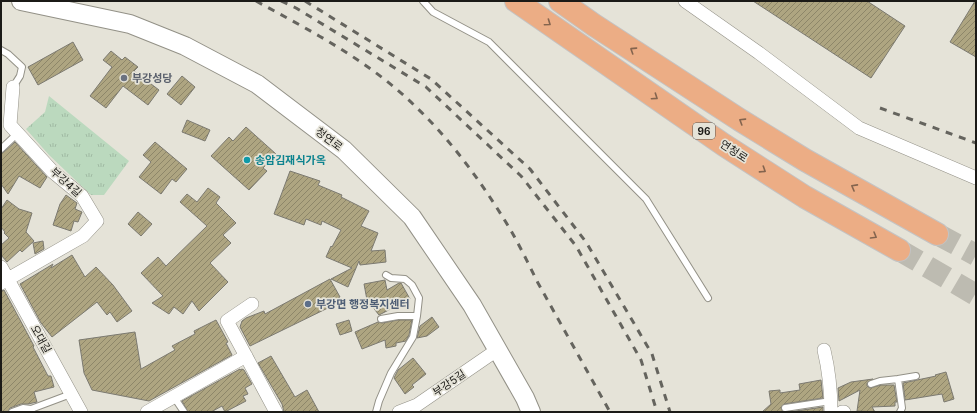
<svg xmlns="http://www.w3.org/2000/svg" width="977" height="413" font-family="Inter,'Noto Sans KR',sans-serif">
<defs>
<pattern id="park-tufts" width="24" height="20" patternUnits="userSpaceOnUse"><rect width="24" height="20" fill="#bbd9be"/><path d="M3 7l-1-3M5 7V3M7 7l1-3M15 17l-1-3M17 17v-4M19 17l1-3" fill="none" stroke="#a0baa3"/></pattern>
<pattern id="building-hatch" width="6" height="6" patternUnits="userSpaceOnUse"><rect width="6" height="6" fill="#aea581"/><path d="M-1 1l2-2M0 6l6-6M5 7l2-2" fill="none" stroke="#8d8669"/></pattern>
</defs>
<rect width="100%" height="100%" fill="#e5e3d8"/>
<path fill="url(#park-tufts)" d="M 49,96 L 129,161 L 104,195 L 91,195 L 49,155 L 26,129 L 45,112 Z"/>
<path fill="url(#building-hatch)" stroke="#7c7a71" d="M 753,1 L 867,1 L 905,26 L 871,78 Z
M 975,1 L 976,1 L 976,57 L 950,42 Z
M 73,42 L 83,60 L 38,85 L 28,67 Z
M 111,51 L 122,60 L 125,57 L 138,67 L 134,71 L 159,90 L 148,105 L 123,86 L 106,108 L 90,96 L 112,67 L 103,60 Z
M 182,76 L 195,87 L 181,105 L 167,94 Z
M 187,120 L 210,130 L 205,141 L 182,132 Z
M 246,127 L 276,154 L 263,168 L 267,171 L 249,190 L 211,156 L 229,137 L 233,141 Z
M 15,142 L 47,177 L 40,188 L 19,176 L 8,194 L 1,184 L 1,153 L 4,152 Z
M 155,142 L 187,169 L 176,182 L 172,179 L 161,194 L 139,177 L 151,162 L 143,155 Z
M 290,171 L 320,181 L 318,185 L 342,195 L 341,197 L 369,211 L 361,226 L 378,233 L 371,251 L 385,250 L 386,262 L 360,265 L 359,261 L 348,287 L 331,279 L 352,268 L 326,257 L 331,246 L 332,247 L 341,230 L 322,221 L 321,225 L 306,219 L 304,225 L 274,214 Z
M 208,188 L 220,197 L 216,203 L 236,223 L 223,235 L 231,243 L 210,263 L 228,282 L 199,311 L 192,301 L 183,314 L 174,307 L 169,314 L 152,303 L 163,296 L 141,273 L 158,257 L 166,266 L 207,226 L 180,202 L 187,194 L 197,202 Z
M 66,195 L 77,203 L 75,209 L 82,212 L 78,222 L 74,221 L 71,231 L 53,225 L 60,204 Z
M 7,200 L 19,209 L 32,213 L 26,232 L 34,241 L 22,252 L 20,250 L 7,262 L 1,255 L 1,245 L 9,238 L 4,233 L 5,232 L 1,227 L 1,209 Z
M 138,212 L 152,224 L 141,236 L 128,224 Z
M 43,241 L 44,249 L 35,254 L 33,243 Z
M 72,255 L 85,277 L 96,267 L 113,285 L 132,311 L 117,322 L 110,312 L 107,315 L 97,302 L 52,337 L 41,323 L 20,284 L 53,264 L 51,268 Z
M 330,279 L 340,297 L 333,303 L 334,305 L 250,346 L 240,327 L 242,321 L 246,318 L 264,311 L 265,314 Z
M 385,280 L 387,290 L 399,283 L 401,283 L 410,299 L 379,315 L 367,300 L 364,284 Z
M 4,290 L 34,346 L 33,347 L 48,376 L 51,376 L 54,387 L 34,392 L 37,402 L 28,404 L 21,404 L 10,408 L 8,412 L 1,412 L 1,291 Z
M 432,317 L 439,327 L 427,336 L 417,338 L 420,326 Z
M 216,320 L 228,342 L 226,343 L 232,355 L 149,401 L 92,390 L 84,373 L 79,340 L 135,332 L 141,369 L 175,350 L 172,346 L 195,334 L 194,331 Z
M 349,320 L 352,331 L 340,335 L 336,324 Z
M 398,320 L 412,320 L 409,335 L 406,341 L 396,343 L 396,346 L 386,348 L 385,340 L 362,349 L 355,332 L 378,322 L 382,323 Z
M 271,356 L 295,397 L 307,390 L 319,412 L 284,412 L 282,404 L 258,363 Z
M 413,358 L 426,374 L 412,385 L 414,387 L 405,394 L 394,378 L 398,370 Z
M 240,369 L 240,370 L 242,369 L 244,370 L 252,384 L 245,388 L 248,394 L 243,396 L 246,401 L 225,412 L 222,406 L 211,412 L 188,412 L 182,401 Z
M 946,372 L 954,399 L 944,402 L 942,394 L 905,400 L 903,383 L 936,376 L 935,375 Z
M 873,379 L 867,383 L 867,386 L 870,388 L 881,385 L 894,385 L 897,402 L 895,402 L 895,406 L 872,407 L 875,412 L 857,411 L 860,390 L 839,401 L 838,388 L 851,382 Z
M 821,380 L 823,398 L 784,404 L 781,408 L 783,412 L 762,412 L 771,404 L 769,391 L 780,390 L 780,393 L 800,390 L 799,384 Z
M 823,407 L 823,412 L 789,412 Z"/>
<g fill="none" stroke-linecap="round" stroke-linejoin="round">
<path stroke="#bdbbb1" stroke-width="22" stroke-dasharray="22 11" stroke-linecap="butt" d="M 937,234 L 976,255
M 899,250 L 976,295"/>
<g stroke="#939187" stroke-width="8">
<path id="lane" d="M 423,1 L 433,12 L 489,42 L 646,199 L 708,298
M 1,50 L 8,54 L 22,67 L 20,76 L 13,87
M 1,149 L 18,133
M 386,275 L 391,278 L 405,279 L 412,285 L 419,298 L 417,316
M 898,379 L 916,376
M 871,384 L 880,381 L 898,379 L 902,408 L 900,412
M 174,397 L 184,412
M 785,408 L 831,401
M 31,409 L 71,394
M 12,412 L 23,408 L 31,409 L 32,412
M 376,412 L 379,401 L 391,373 L 413,337 L 417,316 L 398,316 L 381,319"/>
</g>
<g stroke="#939187" stroke-width="14">
<path id="street" d="M 685,1 L 759,53 L 859,128 L 976,178
M 1,267 L 81,412
M 1,283 L 83,236 L 97,221 L 82,196 L 53,172 L 10,125 L 13,87
M 252,304 L 227,321 L 276,412
M 824,350 C 829,371 831,391 831,412
M 147,412 L 246,356
M 399,412 L 417,405 L 497,350
M 842,412 L 844,412"/>
</g>
<g stroke="#939187" stroke-width="20">
<path id="secondary" d="M 21,1 L 130,24 L 185,46 L 257,84 L 344,150 L 412,217 L 472,305 L 525,398 L 531,412"/>
</g>
<g stroke="#c4c3c3" stroke-width="24">
<path id="highway" d="M 516,1 L 724,145 L 805,197 L 899,250
M 560,1 L 594,25 L 740,120 L 805,160 L 937,234"/>
</g>
<use href="#lane" stroke="#fff" stroke-width="6"/>
<use href="#street" stroke="#fff" stroke-width="13"/>
<use href="#secondary" stroke="#fff" stroke-width="18"/>
<use href="#highway" stroke="#ecad85" stroke-width="22"/>
<path stroke="#65645e" stroke-width="3" stroke-dasharray="7 7" stroke-linecap="butt" d="M 256,1 C 311,31 369,61 414,105 C 452,141 483,184 510,229 C 520,246 529,265 538,283 C 562,326 586,369 610,412
M 281,1 L 296,8 L 426,87 L 521,176 L 576,246 L 641,360 L 657,412
M 305,1 L 431,79 L 530,169 L 586,242 L 652,354 L 670,412
M 880,108 L 976,143"/>
</g>
<defs><path id="oneway-chevron" d="M-2-3.5L2.5 0L-2 3.5" fill="none" stroke-width="1.6" stroke-linecap="round" stroke-linejoin="round"/></defs>
<g stroke="#84644e">
<use href="#oneway-chevron" transform="translate(548 23) rotate(35)"/>
<use href="#oneway-chevron" transform="translate(633 50) rotate(-147)"/>
<use href="#oneway-chevron" transform="translate(655 97) rotate(34)"/>
<use href="#oneway-chevron" transform="translate(742 121) rotate(-148)"/>
<use href="#oneway-chevron" transform="translate(763 170) rotate(33)"/>
<use href="#oneway-chevron" transform="translate(854 187) rotate(-151)"/>
<use href="#oneway-chevron" transform="translate(874 236) rotate(30)"/>
</g>
<circle fill="#6b7280" stroke="#e5e3d8" stroke-width="1.5" cx="124" cy="78" r="4"/>
<circle fill="#0f9aa8" stroke="#e5e3d8" stroke-width="1.5" cx="247" cy="160" r="4"/>
<circle fill="#5c6f8a" stroke="#e5e3d8" stroke-width="1.5" cx="308" cy="304" r="4"/>
<g text-anchor="middle" dominant-baseline="central" stroke-width="3.5" stroke-linejoin="round" paint-order="stroke">
<rect fill="#e5e3d8" stroke="#585651" stroke-width="1" x="693" y="123" width="22" height="16" rx="3"/>
<g font-size="10" font-weight="bold" fill="#1b1a17">
<text x="704" y="131">96</text>
</g>
<g font-size="11" font-weight="bold" fill="#5b616d" stroke="#e5e3d8" text-anchor="start">
<text x="132" y="78">부강성당</text>
</g>
<g font-size="11" fill="#1b1a17" stroke="#e5e3d8">
<text transform="translate(329 139) rotate(37)">청연로</text>
<text transform="translate(734 151) rotate(33)">연청로</text>
<text transform="translate(66 182) rotate(42)">부강4길</text>
<text transform="translate(41 339) rotate(61)">오대길</text>
<text transform="translate(449 383) rotate(-34)">부강5길</text>
</g>
<g font-size="11" font-weight="bold" fill="#0d838f" stroke="#e5e3d8" text-anchor="start">
<text x="255" y="160">송암김재식가옥</text>
</g>
<g font-size="11" font-weight="bold" fill="#4e5e75" stroke="#e5e3d8" text-anchor="start">
<text x="316" y="304">부강면 행정복지센터</text>
</g>
</g>
<rect width="977" height="413" fill="none" stroke="#1b1a17" stroke-width="4"/>
</svg>
